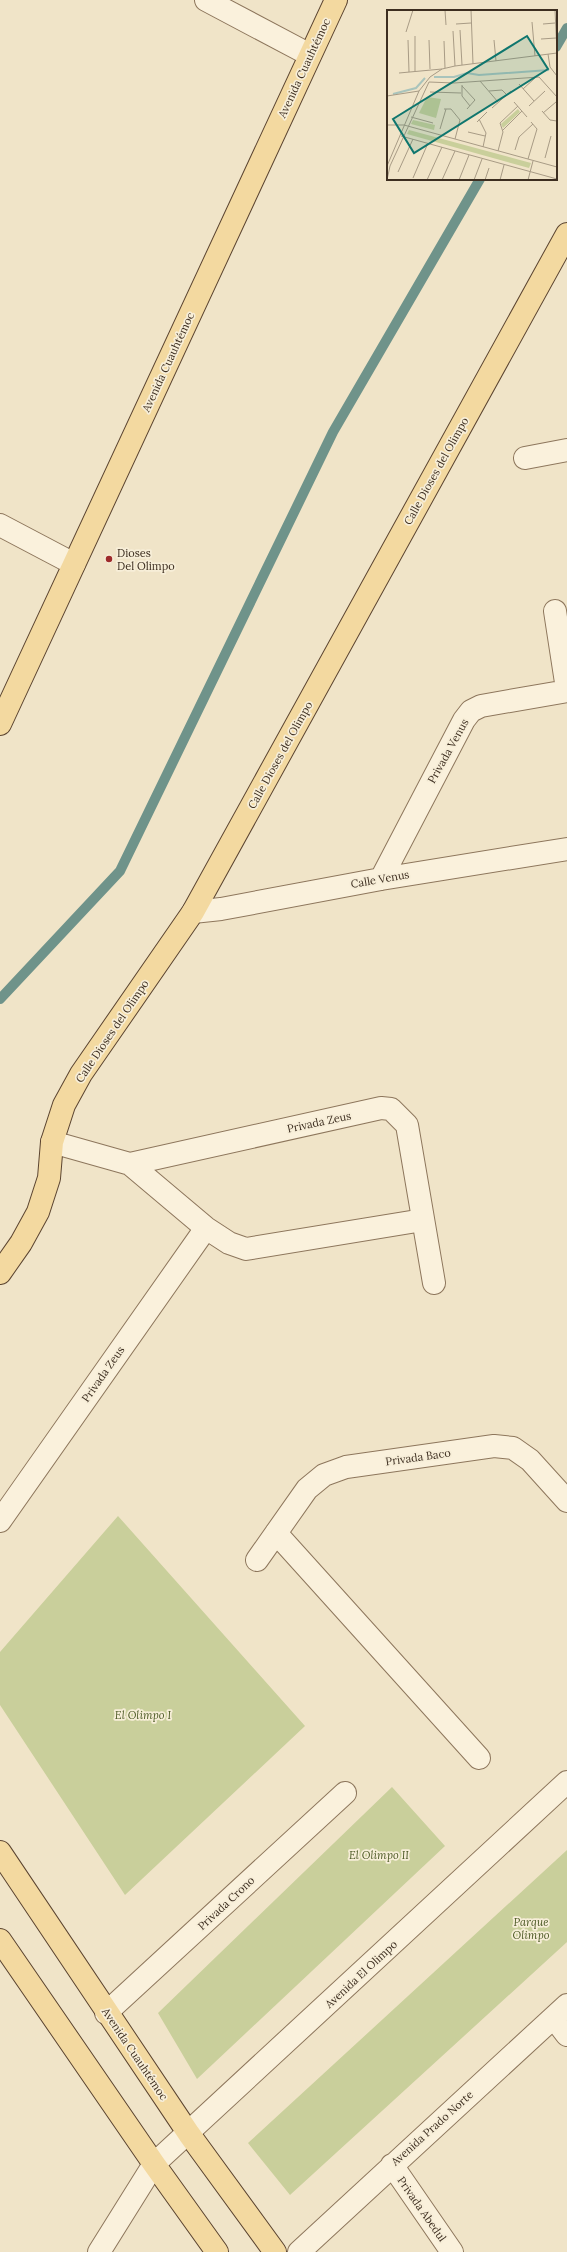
<svg xmlns="http://www.w3.org/2000/svg" width="567" height="2252" font-family="Lora,serif">
<rect width="100%" height="100%" fill="#f0e4c8"/>
<path fill="#c9cf9b" d="M 118,1516 L 305,1726 L 125,1895 L 0,1705 L 0,1652 Z
M 392,1787 L 445,1846 L 197,2079 L 158,2013 Z
M 567,1850 L 567,1942 L 290,2195 L 248,2143 Z"/>
<g fill="none" stroke-linecap="round" stroke-linejoin="round">
<path stroke="#6f938a" stroke-width="10" d="M 556,47 L 567,28
M 0,999 L 120,871 L 333,432 L 480,179"/>
<g stroke="#8d765c" stroke-width="24">
<path id="minor" d="M 206,0 L 310,55
M 525,458 L 567,450
M 0,525 L 74,564
M 555,611 L 567,689
M 381,879 L 464,720 L 471,711 L 481,706 L 567,691
M 193,912 L 221,909 L 381,879 L 567,849
M 52,1142 L 130,1164 L 206,1228 L 229,1243 L 246,1249 L 423,1220
M 130,1164 L 381,1108 L 391,1109 L 407,1125 L 434,1283
M 0,1521 L 206,1228
M 276,1533 L 479,1758
M 257,1560 L 307,1489 L 324,1475 L 346,1467 L 494,1446 L 513,1448 L 530,1460 L 567,1501
M 106,2013 L 345,1793
M 554,2018 L 567,2035
M 392,2165 L 452,2252
M 99,2252 L 154,2164 L 567,1782
M 299,2252 L 567,2005"/>
</g>
<g stroke="#5b4430" stroke-width="24">
<path id="major" d="M 0,724 L 336,0
M 0,1273 L 21,1243 L 38,1212 L 49,1178 L 52,1142 L 64,1105 L 81,1074 L 193,912 L 567,234
M 0,1852 L 189,2134 L 275,2252
M 0,1940 L 154,2164 L 217,2252"/>
</g>
<use href="#minor" stroke="#faf1dc" stroke-width="22"/>
<use href="#major" stroke="#f3d9a0" stroke-width="22"/>
</g>
<circle fill="#9e2a2b" stroke="#f7eed8" stroke-width="1.5" cx="109" cy="559" r="4"/>
<g text-anchor="middle" dominant-baseline="central" stroke-width="3.5" stroke-linejoin="round" paint-order="stroke">
<g font-size="11" fill="#3d2e20" stroke="#f7eed8">
<text transform="translate(304 68) rotate(-65)">Avenida Cuauhtémoc</text>
<text transform="translate(168 362) rotate(-65)">Avenida Cuauhtémoc</text>
<text transform="translate(436 471) rotate(-61)">Calle Dioses del Olimpo</text>
<text transform="translate(448 751) rotate(-61)">Privada Venus</text>
<text transform="translate(280 755) rotate(-61)">Calle Dioses del Olimpo</text>
<text transform="translate(380 879) rotate(-10)">Calle Venus</text>
<text transform="translate(112 1031) rotate(-56)">Calle Dioses del Olimpo</text>
<text transform="translate(319 1122) rotate(-12)">Privada Zeus</text>
<text transform="translate(103 1374) rotate(-55)">Privada Zeus</text>
<text transform="translate(418 1457) rotate(-8)">Privada Baco</text>
<text transform="translate(226 1903) rotate(-43)">Privada Crono</text>
<text transform="translate(361 1974) rotate(-43)">Avenida El Olimpo</text>
<text transform="translate(135 2054) rotate(56)">Avenida Cuauhtémoc</text>
<text transform="translate(432 2128) rotate(-42)">Avenida Prado Norte</text>
<text transform="translate(422 2209) rotate(55)">Privada Abedul</text>
</g>
<g font-size="11" fill="#3d2e20" stroke="#f7eed8" text-anchor="start">
<text x="117" y="553">Dioses<tspan x="117" dy="13">Del Olimpo</tspan></text>
</g>
<g font-size="11" font-style="italic" fill="#4d5a26" stroke="#f7eed8">
<text x="143" y="1715">El Olimpo I</text>
<text x="379" y="1855">El Olimpo II</text>
<text x="531" y="1922">Parque<tspan x="531" dy="13">Olimpo</tspan></text>
</g>
</g>
<g transform="translate(387 10)">
<rect width="170" height="170" fill="#f0e4c8"/>
<path d="M 40,87 L 54,89 L 49,108 L 32,103 ZM 131,99 L 133,102 L 116,118 L 114,114 ZM 26,110 L 48,115 L 47,120 L 24,114 ZM 22,120 L 144,153 L 142,158 L 20,124 Z" fill="#c9cf9b"/>
<path fill="none" stroke="#a9c4bc" stroke-width="2" d="M 47,67 L 67,67 L 80,63 L 92,65 L 162,60M 6,84 L 29,78 L 38,68"/>
<path fill="none" stroke="#a89b85" stroke-width="1" d="M 58,0 L 59,15M 84,0 L 86,54M 168,0 L 170,42M 145,12 L 148,46M 69,14 L 84,13M 156,14 L 168,13M 73,20 L 75,55M 66,21 L 68,56M 19,22 L 26,0M 28,26 L 28,61M 154,29 L 169,28M 21,30 L 22,62M 42,30 L 43,59M 107,30 L 109,51M 57,31 L 58,58M 161,44 L 163,57 L 170,66M 12,63 L 55,59M 93,71 L 111,92M 132,74 L 147,91M 75,75 L 75,86 L 83,96M 75,76 L 88,90 L 80,99M 136,79 L 148,68M 102,81 L 115,80 L 120,85M 43,82 L 74,83M 0,86 L 32,81M 127,92 L 140,107M 142,96 L 158,81M 105,98 L 124,81M 57,99 L 64,99 L 73,110 L 68,129M 155,101 L 163,110 L 170,111M 156,103 L 169,92M 24,107 L 46,113M 92,109 L 99,123 L 96,137M 90,112 L 100,102M 0,115 L 17,115 L 170,157M 53,119 L 59,99M 116,120 L 135,101M 81,122 L 98,126M 14,126 L 170,169M 128,140 L 132,127 L 146,114M 111,141 L 116,122 L 113,113 L 131,96M 158,148 L 164,126M 141,149 L 150,119 L 144,112M 0,156 L 32,81 L 43,67 L 55,59 L 68,56 L 170,43M 11,162 L 26,129M 26,168 L 41,133M 0,170 L 3,156 L 42,72 L 67,73 L 152,67 L 170,87M 40,170 L 55,137M 55,170 L 68,141M 72,170 L 82,145M 87,170 L 95,149M 98,170 L 102,158M 113,170 L 117,155M 141,170 L 146,151"/>
<path fill="#0f766e" fill-opacity="0.15" stroke="#0f766e" stroke-width="2" d="M 140,26 L 161,59 L 27,143 L 6,109 Z"/>
<rect width="170" height="170" fill="none" stroke="#3d2e20" stroke-width="2"/>
</g>
</svg>
